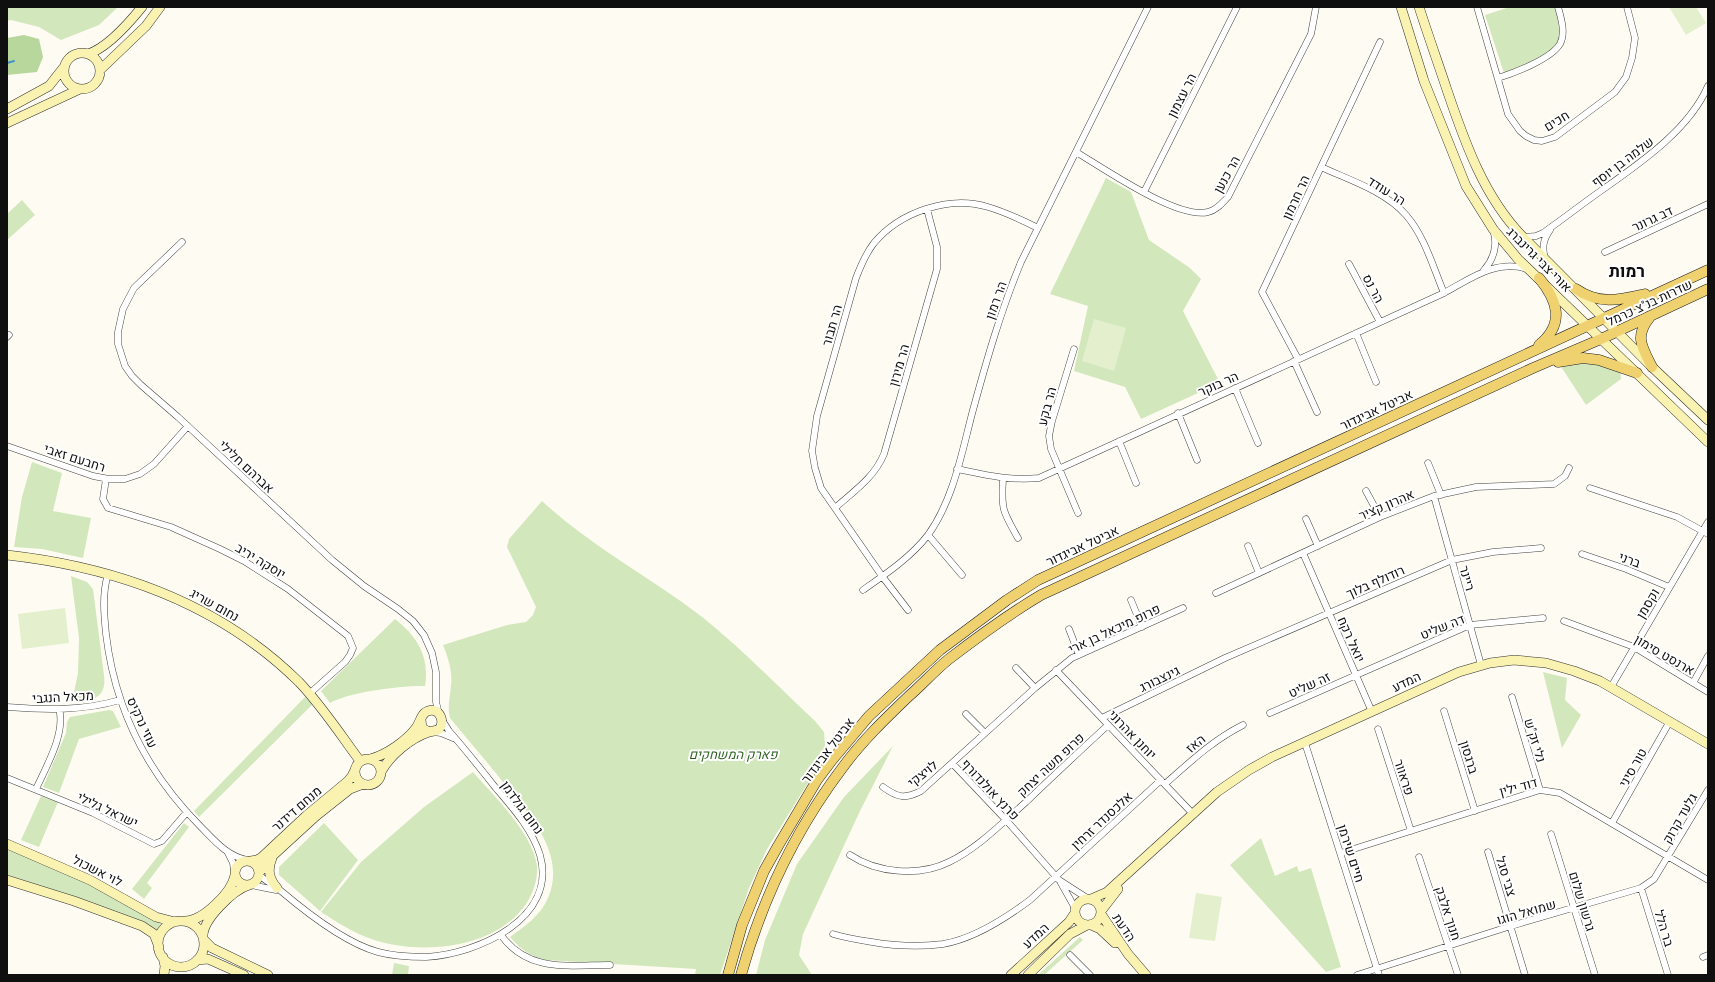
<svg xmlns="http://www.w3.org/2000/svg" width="1715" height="982" font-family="'Playfair Display',Heebo,serif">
<rect width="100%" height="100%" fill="#fefcf2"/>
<path fill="#d3e7bd" d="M 7,7 L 118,7 L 99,25 L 61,40 L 39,27 L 11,20 L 7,21 Z
M 1510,7 L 1556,7 L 1561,43 L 1555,49 L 1505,76 L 1485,15 Z
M 1106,178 L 1131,192 L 1149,240 L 1190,268 L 1201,279 L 1183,311 L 1220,383 L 1141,419 L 1125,387 L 1074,371 L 1088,306 L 1050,294 Z
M 22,200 L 35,215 L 7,240 L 7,214 Z
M 1570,360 L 1620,366 L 1621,379 L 1586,405 L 1558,362 Z
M 32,462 L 62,473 L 53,511 L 91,518 L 83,558 L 42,549 L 14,547 L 22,497 Z
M 542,501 C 584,540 635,569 682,602 C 730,636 772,681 815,721 L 824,732 L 825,745 L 823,756 L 819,765 L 767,849 L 749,888 L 720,975 L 695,975 L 696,969 L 546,960 C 530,956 520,949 510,937 C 525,926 540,916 548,898 C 568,852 525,810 499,777 C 483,757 466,738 450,718 C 447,706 450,698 451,686 C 453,673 448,657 443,645 L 507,625 L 526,622 L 533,615 L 536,607 L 507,547 L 509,539 Z
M 71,576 L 87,582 L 93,589 L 104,675 C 107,698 92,702 72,702 L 78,673 L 79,638 Z
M 395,619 C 417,636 430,657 425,686 C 404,685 348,692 330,703 L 321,691 Z
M 1543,672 L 1567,678 L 1565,700 L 1581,715 L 1562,748 Z
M 305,697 L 313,704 L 199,817 L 194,811 Z
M 109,710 L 113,711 L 121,727 L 79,739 L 59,793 L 43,787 L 66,733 L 67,722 L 70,717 Z
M 893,746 L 860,811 L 803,934 L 799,955 L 812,975 L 756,975 L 765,940 L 797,864 L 844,797 Z
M 473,772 C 494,796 533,834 537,866 C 538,878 534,890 528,901 C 502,943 441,953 395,945 C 367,941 344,927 321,912 L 361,862 L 424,807 Z
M 41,796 L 58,802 L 39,847 L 21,840 Z
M 184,823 L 189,827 L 147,883 L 152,888 L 144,899 L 132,889 Z
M 324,823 L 358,860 L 320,911 L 279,875 L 279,867 Z
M 1261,838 L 1275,876 L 1297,866 L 1299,872 L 1311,868 L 1341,967 L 1326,972 L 1230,865 Z
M 7,849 L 67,873 L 161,924 L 156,932 C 146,920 129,917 115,911 C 80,898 43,886 7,875 Z
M 1080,937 L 1083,940 L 1044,975 L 1038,975 Z
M 394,963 L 409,966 L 408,975 L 392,975 Z"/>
<path fill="#b8d79d" d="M 24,35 L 39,39 L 43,57 L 37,72 L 7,75 L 7,38 Z"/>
<path fill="#e4efce" d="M 1669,7 L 1696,7 L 1706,23 L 1686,35 Z
M 1094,319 L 1126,328 L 1114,371 L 1082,361 Z
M 65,608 L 69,643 L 22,649 L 18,614 Z
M 1196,893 L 1222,897 L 1215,941 L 1189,938 Z"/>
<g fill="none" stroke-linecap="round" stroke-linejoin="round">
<path stroke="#4593c6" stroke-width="2" d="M 7,63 L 14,61"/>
<g stroke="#424242" stroke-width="7">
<path id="street" d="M 1477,7 L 1508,114 L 1520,131 L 1526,136 L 1534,140 L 1542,141 L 1555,137 L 1615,92 L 1626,77 L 1632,58 L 1635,38 L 1627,7
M 1498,78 C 1514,73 1551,59 1560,44 C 1566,33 1561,18 1558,7
M 1076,152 C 1103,168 1178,220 1208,212 C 1217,210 1222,203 1228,197 L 1311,34 L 1316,7
M 1321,167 C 1349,180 1385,191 1406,215 C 1425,237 1433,267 1444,293
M 1144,192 L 1237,7
M 1523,237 L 1536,236 L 1543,233 C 1563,219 1582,204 1602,190 C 1640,163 1689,130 1708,86
M 182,242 L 134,288 L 123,309 L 118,332 L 118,344 L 125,366 L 132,376 L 141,385 L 178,417 L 332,560 L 364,586 L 398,609 L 413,621 L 424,635 L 432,653 L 436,672 L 436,702 L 439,714
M 1605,252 L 1708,204
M 1545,259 C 1542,247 1543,240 1550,230
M 1349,264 L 1380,322
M 1484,270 C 1494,259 1498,244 1493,230
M 1356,333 L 1376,382
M 7,337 L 9,335
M 1074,349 L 1052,421 L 1049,436 L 1051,449 L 1078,513
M 1298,359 L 1262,292 L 1380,42
M 1294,361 L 1317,412
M 1235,388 L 1258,443
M 1178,413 L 1197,460
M 1119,441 L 1136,483
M 7,446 L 93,476 L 109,479 L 125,479 L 140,474 L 154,464 L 188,426
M 1428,463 L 1441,495
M 957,469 C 986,475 1009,481 1039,478 L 1444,293 C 1470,279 1496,259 1527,269
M 106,479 L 103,499 L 108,508 L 171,527 L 220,549 L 244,561 L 288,589 L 348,636 L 353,648 L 350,655 L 345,662 L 309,694
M 1003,479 C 1001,509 1003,512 1018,538
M 1590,488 L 1677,517 L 1708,534
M 1366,491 L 1380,517
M 1434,496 L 1481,665
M 835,508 C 854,491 874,478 884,454 L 937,269 L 937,247 L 927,209
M 1306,519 L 1318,546
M 928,535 L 962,575
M 1248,546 L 1259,573
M 1303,553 L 1372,712
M 1582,554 L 1626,569 L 1669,587
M 108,574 C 102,594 104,614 106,634 C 115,710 147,773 201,827 C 215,841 227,856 247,860
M 863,590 C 886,574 911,557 928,535 C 954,499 962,451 973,410 C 987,359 1001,310 1021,262 L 1148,7
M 1216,593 L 1380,517 L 1434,496 L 1476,487 L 1554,484 L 1565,476 L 1569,468
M 1131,600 L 1142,627
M 908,610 L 882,576 L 821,488 L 815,468 L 812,451 L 817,416 L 856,278 C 861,265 866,253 874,243 C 900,212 949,195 988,207 C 1005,212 1022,220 1038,228
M 1564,621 L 1634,647 L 1708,692
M 1069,629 L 1079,655
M 1016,668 L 1035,688
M 1056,670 L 1193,814
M 1693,683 L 1708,656
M 1611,687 L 1708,522
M 1512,697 L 1540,790
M 7,707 C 45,710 83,711 120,700
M 1444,711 L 1475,811
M 1270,713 L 1470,625 L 1543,618
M 966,714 L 985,733
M 1102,718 L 1225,658 L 1452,560 L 1493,552 L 1541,548
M 1378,729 L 1411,831
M 433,732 L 441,733 L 453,738
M 1305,743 L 1379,975
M 952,763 L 1006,820 L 1059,880 L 1087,898
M 7,778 L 93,813 L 154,844 L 162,841 L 187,812
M 1165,784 C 1190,762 1213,740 1243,725
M 883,787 C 898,798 905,799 921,791 L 1035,688 L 1072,658 L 1183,608
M 36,789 C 46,767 66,733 59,709
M 1612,823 L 1670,721
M 1551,834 L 1595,975
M 1488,852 L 1525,975
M 228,853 L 233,863 L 234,871
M 1341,853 L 1540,790 L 1560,793 L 1708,880
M 850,855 C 877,873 919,877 949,862 C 978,848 1002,823 1026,802 C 1053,776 1081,750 1108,725
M 1419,857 L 1458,975
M 259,875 C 266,881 274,885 281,891 C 307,913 345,943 378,952 C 393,956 409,957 426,957 C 477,954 558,919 540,855 C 532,829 512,807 495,787 C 480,768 465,749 449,731 L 442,720
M 1061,883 L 1075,908
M 251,885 L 276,890
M 1641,888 L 1668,975
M 833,934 C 846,938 859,940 872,942 C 895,946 920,947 943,944 C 973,939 1006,918 1030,900 L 1161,780
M 501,935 C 528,973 569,965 610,965
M 1070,955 L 1090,975
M 1703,957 L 1708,955
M 1357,975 L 1511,926 L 1641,888 L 1654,879 L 1708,790"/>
</g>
<g stroke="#313131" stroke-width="10">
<path id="secondary" d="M 1401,7 L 1424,81 L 1466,186 L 1493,229 L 1518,259 L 1708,442
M 1419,7 C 1428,35 1438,63 1447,90 C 1465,143 1484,197 1523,237 L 1652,367 L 1708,420
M64 71a18 18 0 1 1 36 0a18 18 0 1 1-36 0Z
M 88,54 C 107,48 129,23 142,7
M 100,70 L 146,26 L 160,7
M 7,109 L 49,86 L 64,67
M 7,123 L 80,89
M 7,555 C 115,567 220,604 299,682 C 322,706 340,734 360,761
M355 772a13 13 0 1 1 26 0a13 13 0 1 1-26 0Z
M 370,759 C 386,755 406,741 416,728 C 420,723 421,713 428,711 C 440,707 446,723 438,730 L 429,732 L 422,728 L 421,720
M 381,772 C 390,755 411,738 429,732
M 7,844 L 90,880 L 156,917 L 175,922
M 272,858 C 267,870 269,879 277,888
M235 873a12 12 0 1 1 24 0a12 12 0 1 1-24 0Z
M 251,861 L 257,860 L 262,857 L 307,815 L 348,781 L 352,776 L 355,770
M 259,873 L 268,860 L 316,816 L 350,789 L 363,784
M 7,880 L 74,901 L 142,926 L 154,934 L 159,947
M1075 912a13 13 0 1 1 26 0a13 13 0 1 1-26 0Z
M 1091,899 L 1107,892 L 1217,792 L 1249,770 L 1272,757 L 1459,672 L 1490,663 L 1514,660 L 1546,663 L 1574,671 L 1600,681 L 1708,744
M 1101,911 L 1118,889
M 1101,914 L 1128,954 L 1146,975
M 185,921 C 203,921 232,892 235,875
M158 944a23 23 0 1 1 46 0a23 23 0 1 1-46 0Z
M 1091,925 L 1100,929 L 1115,943
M 203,937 C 202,920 233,890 249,885
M 204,940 L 212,948 L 268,975
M 163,957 L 165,966 L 164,975
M 197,960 L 208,959 L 244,975
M 1011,975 L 1069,922 L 1075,913
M 1028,975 L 1070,934 L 1087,925"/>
</g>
<g stroke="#202020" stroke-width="11">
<path id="primary" d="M 1539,278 C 1558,301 1565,324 1539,345
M 1576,289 C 1599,305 1619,300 1645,294
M 1650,317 C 1634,336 1642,347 1652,367
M 1558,362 L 1583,358 L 1599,360 L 1637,373
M 728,975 L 742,925 L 764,871 L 778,846 L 817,780 L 832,760 L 869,716 L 940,650 L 1007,600 L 1038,580 L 1708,270
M 741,975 C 762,900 796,829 843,767 C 862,741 886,718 909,696 C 923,684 935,670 949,659 C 979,636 1009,614 1041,595 L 1533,368 L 1601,339 L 1708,289"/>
</g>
<use href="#street" stroke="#fff" stroke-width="6"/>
<use href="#secondary" stroke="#faf2b1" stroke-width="9"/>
<use href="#primary" stroke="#f0d170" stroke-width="10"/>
</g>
<g text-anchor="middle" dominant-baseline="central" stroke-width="4" stroke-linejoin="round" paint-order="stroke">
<g font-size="13" fill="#0f0f0f" stroke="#fff">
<text transform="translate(1181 95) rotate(-63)">הר עצמון</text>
<text transform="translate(1556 120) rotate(-32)">חכים</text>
<text transform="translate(1622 161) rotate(-37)">שלמה בן יוסף</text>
<text transform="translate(1226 174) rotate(-61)">הר כנען</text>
<text transform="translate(1387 190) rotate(32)">הר עודד</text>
<text transform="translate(1295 197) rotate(-65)">הר חרמון</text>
<text transform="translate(1652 218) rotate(-25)">דב גרונר</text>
<text transform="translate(1540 259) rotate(45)">אורי צבי גרינברג</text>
<text transform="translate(1374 288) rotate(62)">הר נס</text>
<text transform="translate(995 300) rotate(-70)">הר רמון</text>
<text transform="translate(1649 302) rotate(-25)">שדרות בנ"צ כרמל</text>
<text transform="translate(831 325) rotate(-74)">הר תבור</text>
<text transform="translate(898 365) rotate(-74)">הר מירון</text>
<text transform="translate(1218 383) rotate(-24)">הר בוקר</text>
<text transform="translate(1046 406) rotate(-75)">הר בקע</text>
<text transform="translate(1376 409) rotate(-25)">אביטל אביגדור</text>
<text transform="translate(75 457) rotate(18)">רחבעם זאבי</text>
<text transform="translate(247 466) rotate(43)">אברהם חלילי</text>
<text transform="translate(1386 504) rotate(-23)">אהרון קציר</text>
<text transform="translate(1082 545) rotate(-25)">אביטל אביגדור</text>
<text transform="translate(1630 559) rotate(20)">ברני</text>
<text transform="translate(261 560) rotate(31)">יוסקה יריב</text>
<text transform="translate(1468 578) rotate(74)">ריינר</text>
<text transform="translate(1375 581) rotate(-24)">רודולף בלוך</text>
<text transform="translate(1647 603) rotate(-59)">וקסמן</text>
<text transform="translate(215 604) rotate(29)">נחום שריג</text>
<text transform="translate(1442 626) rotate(-22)">דה שליט</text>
<text transform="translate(1114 628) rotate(-25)">פרופ מיכאל בן ארי</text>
<text transform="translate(1352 639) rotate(66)">יואל רקח</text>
<text transform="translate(1665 654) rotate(30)">ארנסט סימון</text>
<text transform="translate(1159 678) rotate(-26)">גינצבורג</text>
<text transform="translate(1406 681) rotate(-25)">המדע</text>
<text transform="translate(1309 684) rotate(-24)">זה שליט</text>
<text transform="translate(63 696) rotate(-3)">מכאל הנגבי</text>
<text transform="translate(143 722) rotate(65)">עוזי נרקיס</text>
<text transform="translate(1133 734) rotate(46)">יוחנן אהרוני</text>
<text transform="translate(1536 740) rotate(73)">נלי זק"ש</text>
<text transform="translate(1195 743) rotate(-39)">האז</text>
<text transform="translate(827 750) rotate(-53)">אביטל אביגדור</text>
<text transform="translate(1470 757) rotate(73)">ברגסון</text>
<text transform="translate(1050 764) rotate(-43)">פרופ משה יצחק</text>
<text transform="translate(1632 767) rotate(-60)">טור סיני</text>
<text transform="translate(922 773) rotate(-38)">לויצקי</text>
<text transform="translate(1405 777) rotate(72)">פראוור</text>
<text transform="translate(1518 786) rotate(-15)">דוד ילין</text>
<text transform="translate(991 789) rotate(47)">פרנץ אולנדורף</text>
<text transform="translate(523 807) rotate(54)">נחום גולדמן</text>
<text transform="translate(296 808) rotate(-41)">מנחם דידנר</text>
<text transform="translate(108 809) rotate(25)">ישראל גלילי</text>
<text transform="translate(1679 818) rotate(-60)">גלעד קרוק</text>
<text transform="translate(1101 820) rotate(-43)">אלכסנדר זרחין</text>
<text transform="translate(1352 853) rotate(72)">חיים שירמן</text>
<text transform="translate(98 870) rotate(27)">לוי אשכול</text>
<text transform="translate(1507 876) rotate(73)">צבי סגל</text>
<text transform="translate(1583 901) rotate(73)">גרשון שלום</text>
<text transform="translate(1526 911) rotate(-16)">שמואל הוגו</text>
<text transform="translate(1449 913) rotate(72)">חנוך אלבק</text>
<text transform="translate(1125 927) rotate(56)">הדעת</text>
<text transform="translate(1665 928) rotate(73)">בר הלל</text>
<text transform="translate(1035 935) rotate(-42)">המדע</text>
</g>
<g font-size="13" font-style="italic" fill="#306423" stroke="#fff">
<text x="733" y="753">פארק המשחקים</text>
</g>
<g font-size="17" font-weight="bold" fill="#0f0f0f" stroke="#fff">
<text x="1627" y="270">רמות</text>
</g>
</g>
<rect width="1715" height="982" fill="none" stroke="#0f0f0f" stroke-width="16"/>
</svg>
